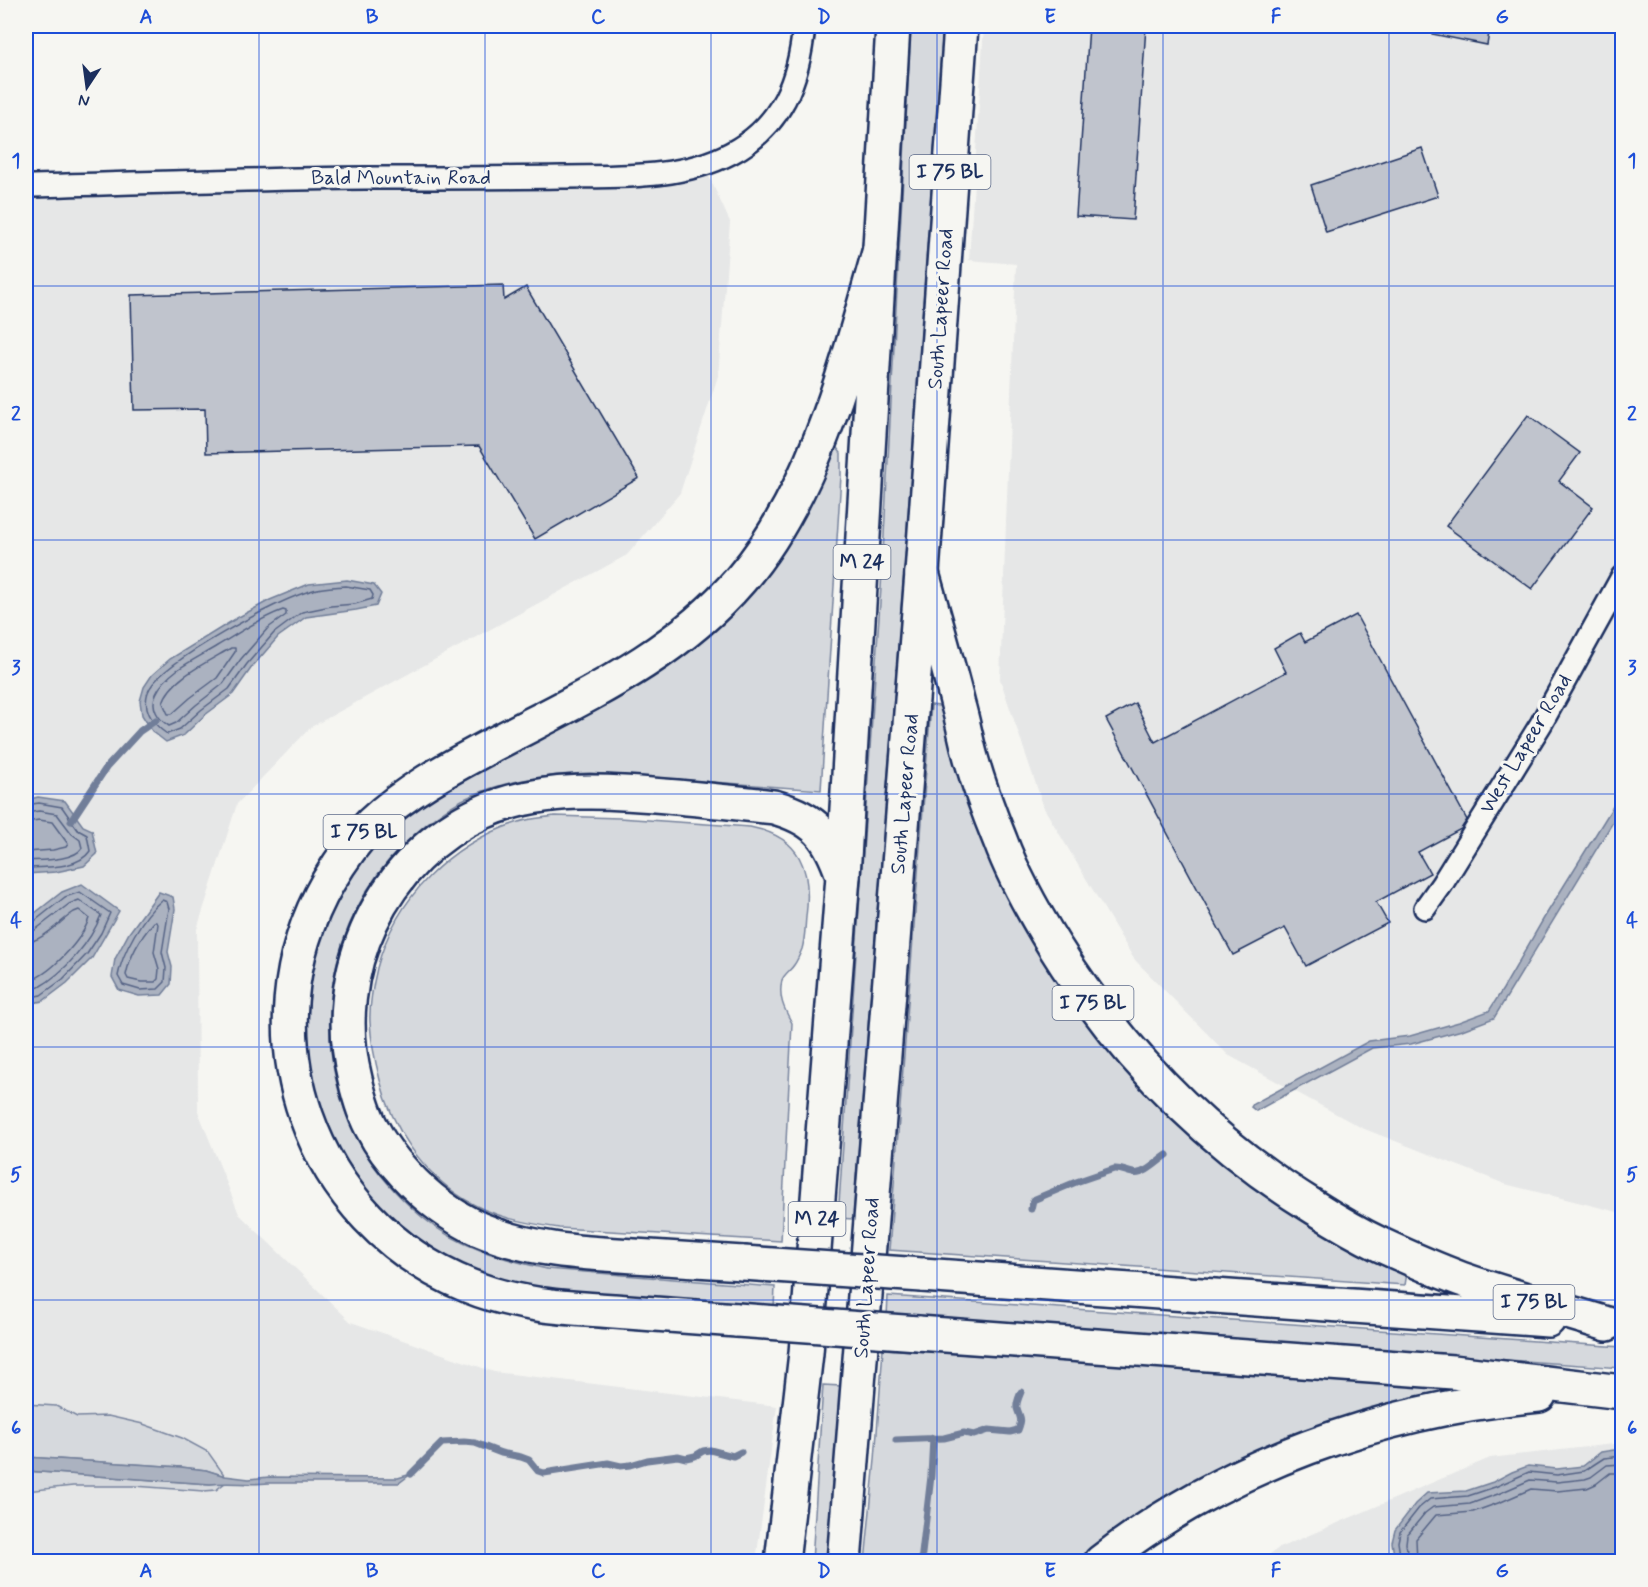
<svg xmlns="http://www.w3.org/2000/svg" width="1648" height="1587" font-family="Mynerve,sans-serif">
<rect width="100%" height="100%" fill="#f6f6f2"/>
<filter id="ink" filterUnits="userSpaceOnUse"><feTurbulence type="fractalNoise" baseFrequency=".0167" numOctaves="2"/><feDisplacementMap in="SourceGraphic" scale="12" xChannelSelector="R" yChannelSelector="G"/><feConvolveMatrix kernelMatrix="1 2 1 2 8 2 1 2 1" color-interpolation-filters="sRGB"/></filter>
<g filter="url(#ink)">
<path fill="#e6e7e7" d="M 984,26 L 1622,26 L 1622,1213 L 1505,1184 L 1362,1128 L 1228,1055 L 1134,959 L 1044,808 L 1000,679 L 1016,264 L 969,260 Z
M 707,172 L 730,222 L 718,376 L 680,493 L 627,555 L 311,727 L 237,804 L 197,929 L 198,1111 L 239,1214 L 351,1322 L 494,1372 L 777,1406 L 756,1561 L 26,1561 L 26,196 L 657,183 Z
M 1622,1443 L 1622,1561 L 1258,1562 L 1279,1548 L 1490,1458 Z"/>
<path fill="#d6d9dd" stroke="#78849e" stroke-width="1.5" d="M 911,26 L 943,26 L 904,572 L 853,1219 L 838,1218 L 882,573 Z
M 837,448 L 841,453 L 841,476 L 821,790 L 590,773 C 546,775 502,780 462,800 C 434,815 410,837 389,860 C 321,940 310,1058 363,1149 C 378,1175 399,1197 422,1217 C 457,1247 503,1259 547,1269 L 775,1287 L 774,1307 L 555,1293 L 485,1278 L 424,1248 L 371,1201 L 333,1145 L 312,1085 L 303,1018 L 312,950 L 356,859 L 400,814 L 658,668 L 830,453 Z
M 931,705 L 947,707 L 1079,1010 L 1113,1054 L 1145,1089 L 1407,1273 L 1405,1285 L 889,1250 Z
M 555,816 L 619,818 L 750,827 C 801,837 812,869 806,917 C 805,927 805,939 802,949 C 800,954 797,961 794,965 C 791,970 784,974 782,980 C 778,997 784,1009 792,1023 L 781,1241 L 559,1228 C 526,1223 492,1217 464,1199 C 422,1172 392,1128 380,1080 C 375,1061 371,1041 370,1022 C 369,1004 373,985 377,968 C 396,897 450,843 519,822 C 531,818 543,818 555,816 Z
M 888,1296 L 1622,1347 L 1622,1368 L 887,1316 Z
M 883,1349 L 1444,1386 L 1444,1397 L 1098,1549 L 1081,1561 L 865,1562 L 875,1460 Z
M 823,1385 L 841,1386 L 828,1561 L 812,1562 Z
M 26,1404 L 56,1406 L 77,1417 L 108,1416 L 143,1424 L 182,1438 L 208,1452 L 225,1476 L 206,1470 L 181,1467 L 26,1457 Z
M 26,1471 L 210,1484 L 226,1482 L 216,1490 L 204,1491 L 134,1486 L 73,1486 L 26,1491 Z"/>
<path fill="#abb2c0" stroke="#717e99" stroke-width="1.5" d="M 347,580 L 374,585 L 381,594 L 376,606 L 356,610 L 306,617 L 278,637 L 252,667 L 233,694 L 205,715 L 184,735 L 166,742 L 152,731 L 142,715 L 140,701 L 144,687 L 152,675 L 170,659 L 237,618 L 270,600 L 309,584 Z
M 1622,792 L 1622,807 L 1494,1018 L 1462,1030 L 1411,1044 L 1372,1048 L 1256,1111 L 1251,1107 L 1253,1104 L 1369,1041 L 1410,1036 L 1459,1022 L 1489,1011 L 1503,989 L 1544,918 Z
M 38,797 L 65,801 L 83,826 L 92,830 L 97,854 L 84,866 L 56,872 L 26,874 L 26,800 Z
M 82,884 L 119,911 L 92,958 L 67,983 L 43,1001 L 26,1004 L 26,920 L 62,892 Z
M 159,892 L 173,897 L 175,909 L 168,952 L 172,967 L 171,984 L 162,995 L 139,996 L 119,990 L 112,977 L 115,959 L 129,933 Z
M 1614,1450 L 1622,1450 L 1622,1561 L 1395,1561 L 1392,1542 L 1395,1530 L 1415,1504 L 1427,1493 L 1466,1491 L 1493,1482 L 1512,1472 L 1528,1466 L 1557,1469 L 1583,1466 L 1601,1452 Z
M 26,1457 L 181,1467 L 206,1470 L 225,1476 L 249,1479 L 269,1477 L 398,1478 L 411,1474 L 399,1483 L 269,1483 C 249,1485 230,1482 210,1484 L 26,1471 Z"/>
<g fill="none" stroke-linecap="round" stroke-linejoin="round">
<path stroke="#556385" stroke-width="1.5" d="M 346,586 L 370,590 L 373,595 L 372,599 L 355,604 L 331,606 L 302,612 L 274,633 L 247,664 L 229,689 L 201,710 L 180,729 L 167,734 C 152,724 140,706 150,688 C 166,660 277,600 310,591 C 321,587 334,587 346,586 Z
M 283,610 L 286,611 L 286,615 L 268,628 L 241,659 L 223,684 L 196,705 L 176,723 L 169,726 C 158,719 150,707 156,694 C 160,685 169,676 177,670 C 190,661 204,654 217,646 C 239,633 260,618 283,610 Z
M 231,648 L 235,648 L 235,652 L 217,678 L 190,698 L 172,714 L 168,714 L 163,703 C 169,679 211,660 231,648 Z
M 26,805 L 39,803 L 62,807 L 78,830 L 87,835 L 90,851 C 78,869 46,867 26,868
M 26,813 L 39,811 L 57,814 L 72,834 L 80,840 L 82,848 C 74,861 40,860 26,861
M 26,822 L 39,820 L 52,822 L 68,844 L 66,847 L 53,850 L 26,852
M 162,900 L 167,902 L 169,909 L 162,952 L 166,968 L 165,982 L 158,989 L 140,990 L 123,985 L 118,976 C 122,953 143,915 162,900 Z
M 154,922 L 156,922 L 158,924 L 154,952 L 159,969 L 158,979 L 155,982 L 141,982 L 128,979 L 126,975 C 130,955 141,937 154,922 Z
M 26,925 L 31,924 L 65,897 L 80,892 L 110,913 L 101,933 L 87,954 L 63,979 L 41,995 L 26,998
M 26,933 L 35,930 L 69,904 L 79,900 L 101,915 C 91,942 64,973 39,987 C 35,989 30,989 26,990
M 26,942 C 43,941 59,922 74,912 L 79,910 L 89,918 C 83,939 48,978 26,981
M 1401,1562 L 1398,1542 L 1400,1532 L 1419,1508 L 1430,1499 L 1468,1496 L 1495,1487 L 1529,1472 L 1557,1475 L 1584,1471 L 1604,1458 L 1622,1456
M 1408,1562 L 1406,1543 L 1407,1535 L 1425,1513 L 1433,1507 L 1470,1504 L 1498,1494 L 1530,1480 L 1557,1482 L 1585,1479 L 1591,1477 L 1607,1465 L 1622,1464
M 1417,1562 L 1416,1539 L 1436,1515 L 1473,1512 L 1501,1502 L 1531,1489 L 1557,1491 L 1587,1488 L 1596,1484 L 1610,1473 L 1622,1473"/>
<path stroke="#717e99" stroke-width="7" d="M 71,821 L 106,768 L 140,731 L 156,720
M 1031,1209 L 1033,1200 L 1076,1182 L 1114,1169 C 1121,1168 1126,1172 1133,1173 C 1144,1176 1158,1161 1167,1155
M 896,1440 L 944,1438 L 964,1433 L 974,1435 L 989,1430 L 1010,1432 L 1018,1430 C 1023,1417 1020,1419 1017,1408 C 1016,1403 1019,1397 1021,1392
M 411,1474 L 442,1443 L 464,1442 L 475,1443 L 501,1453 L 521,1457 L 529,1460 L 538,1471 L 544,1473 L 608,1463 L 621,1466 L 630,1465 L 647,1460 L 678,1456 L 686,1458 L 695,1456 L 703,1451 L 710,1450 L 733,1456 L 741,1452
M 921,1562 L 931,1476 L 933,1438"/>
</g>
<path fill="#c0c4cd" stroke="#1b2f5e" stroke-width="1.5" d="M 1089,26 L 1146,26 L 1133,220 L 1076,216 Z
M 1433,26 L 1490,26 L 1487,45 L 1432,34 Z
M 1422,148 L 1438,196 L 1326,232 L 1311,185 Z
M 503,285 L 504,300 L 526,287 L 639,478 L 535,539 L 479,446 L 206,453 L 205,409 L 134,410 L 131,295 Z
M 1528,415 L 1580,453 L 1559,481 L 1593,507 L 1532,589 L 1446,526 Z
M 1356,615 L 1467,820 L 1461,829 L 1418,852 L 1430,873 L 1376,902 L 1388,923 L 1306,966 L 1285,928 L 1233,955 L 1106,719 L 1135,703 L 1155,742 L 1286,672 L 1274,648 L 1300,633 L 1305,642 Z"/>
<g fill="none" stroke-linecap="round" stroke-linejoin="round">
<g stroke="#1b2f5e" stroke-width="26">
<path id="minor" d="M 26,186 C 139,183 253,179 366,178 C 431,178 497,178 562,177 C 617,176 680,180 731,153 C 782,126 799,80 804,26
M 1425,908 L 1442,884 L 1541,724 L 1622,577"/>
</g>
<g stroke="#1b2f5e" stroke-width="38">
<path id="primary" d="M 782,1562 L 806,1353 L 843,876 L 893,26
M 844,1562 L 922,573 L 961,26"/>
</g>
<g stroke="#1b2f5e" stroke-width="38">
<path id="motorway" d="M 922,573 C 934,617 947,661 958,705 C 963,722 966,740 971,758 C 979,786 989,813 1000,840 C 1014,878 1034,913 1055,947 C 1121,1053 1208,1142 1314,1207 C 1336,1221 1358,1234 1381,1245 C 1407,1257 1434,1269 1461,1279 C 1509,1296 1559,1309 1607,1324
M 743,1263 C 707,1261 670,1258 634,1256 C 581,1253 528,1250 479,1229 C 450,1216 426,1197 405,1174 C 393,1161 381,1146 373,1130 C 364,1115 359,1096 355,1079 C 328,972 382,857 483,812 C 543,785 613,791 677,797 C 709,800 742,803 774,807 C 816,819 829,835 843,876
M 922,1275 L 1548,1320
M 737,1320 C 696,1317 655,1314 614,1311 C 565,1308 515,1305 469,1286 C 309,1222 242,1032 328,882 C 341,860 354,841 372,823 C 408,789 453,766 496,743 C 585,696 674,657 741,579 C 816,492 849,358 880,249
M 918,1333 L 1453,1372 L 1622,1392
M 1101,1562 C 1225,1465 1383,1409 1539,1395"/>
</g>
<use href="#minor" stroke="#f6f6f2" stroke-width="21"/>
<use href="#primary" stroke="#f6f6f2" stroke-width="33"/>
<use href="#motorway" stroke="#f6f6f2" stroke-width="33"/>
<g stroke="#1b2f5e" stroke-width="38" stroke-linecap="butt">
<path id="motorway-bridge" d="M 743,1263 L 922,1275
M 737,1320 L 918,1333"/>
</g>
<use href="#motorway-bridge" stroke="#f6f6f2" stroke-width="33"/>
</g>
</g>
<path fill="none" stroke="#1d4ed8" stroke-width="1.5" stroke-opacity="0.55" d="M 259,26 L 259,1562M 485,26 L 485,1562M 711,26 L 711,1562M 937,26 L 937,1562M 1163,26 L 1163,1562M 1389,26 L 1389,1562M 26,286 L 1622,286M 26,540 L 1622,540M 26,794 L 1622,794M 26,1047 L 1622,1047M 26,1300 L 1622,1300"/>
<g text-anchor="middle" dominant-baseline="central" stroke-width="6" stroke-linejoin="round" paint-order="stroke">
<g fill="#f6f6f2" stroke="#5d6b8a" stroke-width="1.5">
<rect x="909.5" y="155" width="81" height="34" rx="4.5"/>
<rect x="833.5" y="545" width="57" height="34" rx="4.5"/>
<rect x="323.5" y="815" width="81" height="34" rx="4.5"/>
<rect x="1052.5" y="986" width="81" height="34" rx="4.5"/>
<rect x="788.5" y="1202" width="57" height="34" rx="4.5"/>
<rect x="1493.5" y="1285" width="81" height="34" rx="4.5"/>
</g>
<g font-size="20" font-weight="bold" fill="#1b2f5e">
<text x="950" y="172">I 75 BL</text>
<text x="862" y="562">M 24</text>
<text x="364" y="832">I 75 BL</text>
<text x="1093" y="1003">I 75 BL</text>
<text x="817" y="1219">M 24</text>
<text x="1534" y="1302">I 75 BL</text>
</g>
<g font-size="21" fill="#1b2f5e" stroke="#f6f6f2">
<text x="401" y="178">Bald Mountain Road</text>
<text transform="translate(941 309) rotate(-86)">South Lapeer Road</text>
<text transform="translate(1526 744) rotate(-59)">West Lapeer Road</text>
<text transform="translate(905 794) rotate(-85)">South Lapeer Road</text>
<text transform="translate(867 1278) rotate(-86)">South Lapeer Road</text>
</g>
</g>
<rect width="1648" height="1587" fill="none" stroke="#f6f6f2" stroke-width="66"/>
<g transform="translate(87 87) rotate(193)" stroke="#f6f6f2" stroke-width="4.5" paint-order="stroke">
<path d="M0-4.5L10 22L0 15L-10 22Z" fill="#1b2f5e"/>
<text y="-9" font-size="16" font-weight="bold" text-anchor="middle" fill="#1b2f5e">N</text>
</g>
<rect x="33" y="33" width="1582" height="1521" fill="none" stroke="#1d4ed8" stroke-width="2"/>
<g font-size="20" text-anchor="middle" font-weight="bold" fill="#1d4ed8">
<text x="146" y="23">A</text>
<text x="372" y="23">B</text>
<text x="598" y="23">C</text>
<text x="824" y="23">D</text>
<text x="1050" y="23">E</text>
<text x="1276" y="23">F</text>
<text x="1502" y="23">G</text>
<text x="16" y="167">1</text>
<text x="1632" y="167">1</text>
<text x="16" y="420">2</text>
<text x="1632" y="420">2</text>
<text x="16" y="674">3</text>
<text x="1632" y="674">3</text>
<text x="16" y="927">4</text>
<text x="1632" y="927">4</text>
<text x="16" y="1181">5</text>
<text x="1632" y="1181">5</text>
<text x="16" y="1434">6</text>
<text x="1632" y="1434">6</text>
<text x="146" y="1577">A</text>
<text x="372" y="1577">B</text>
<text x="598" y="1577">C</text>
<text x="824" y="1577">D</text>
<text x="1050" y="1577">E</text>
<text x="1276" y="1577">F</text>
<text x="1502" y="1577">G</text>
</g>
</svg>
